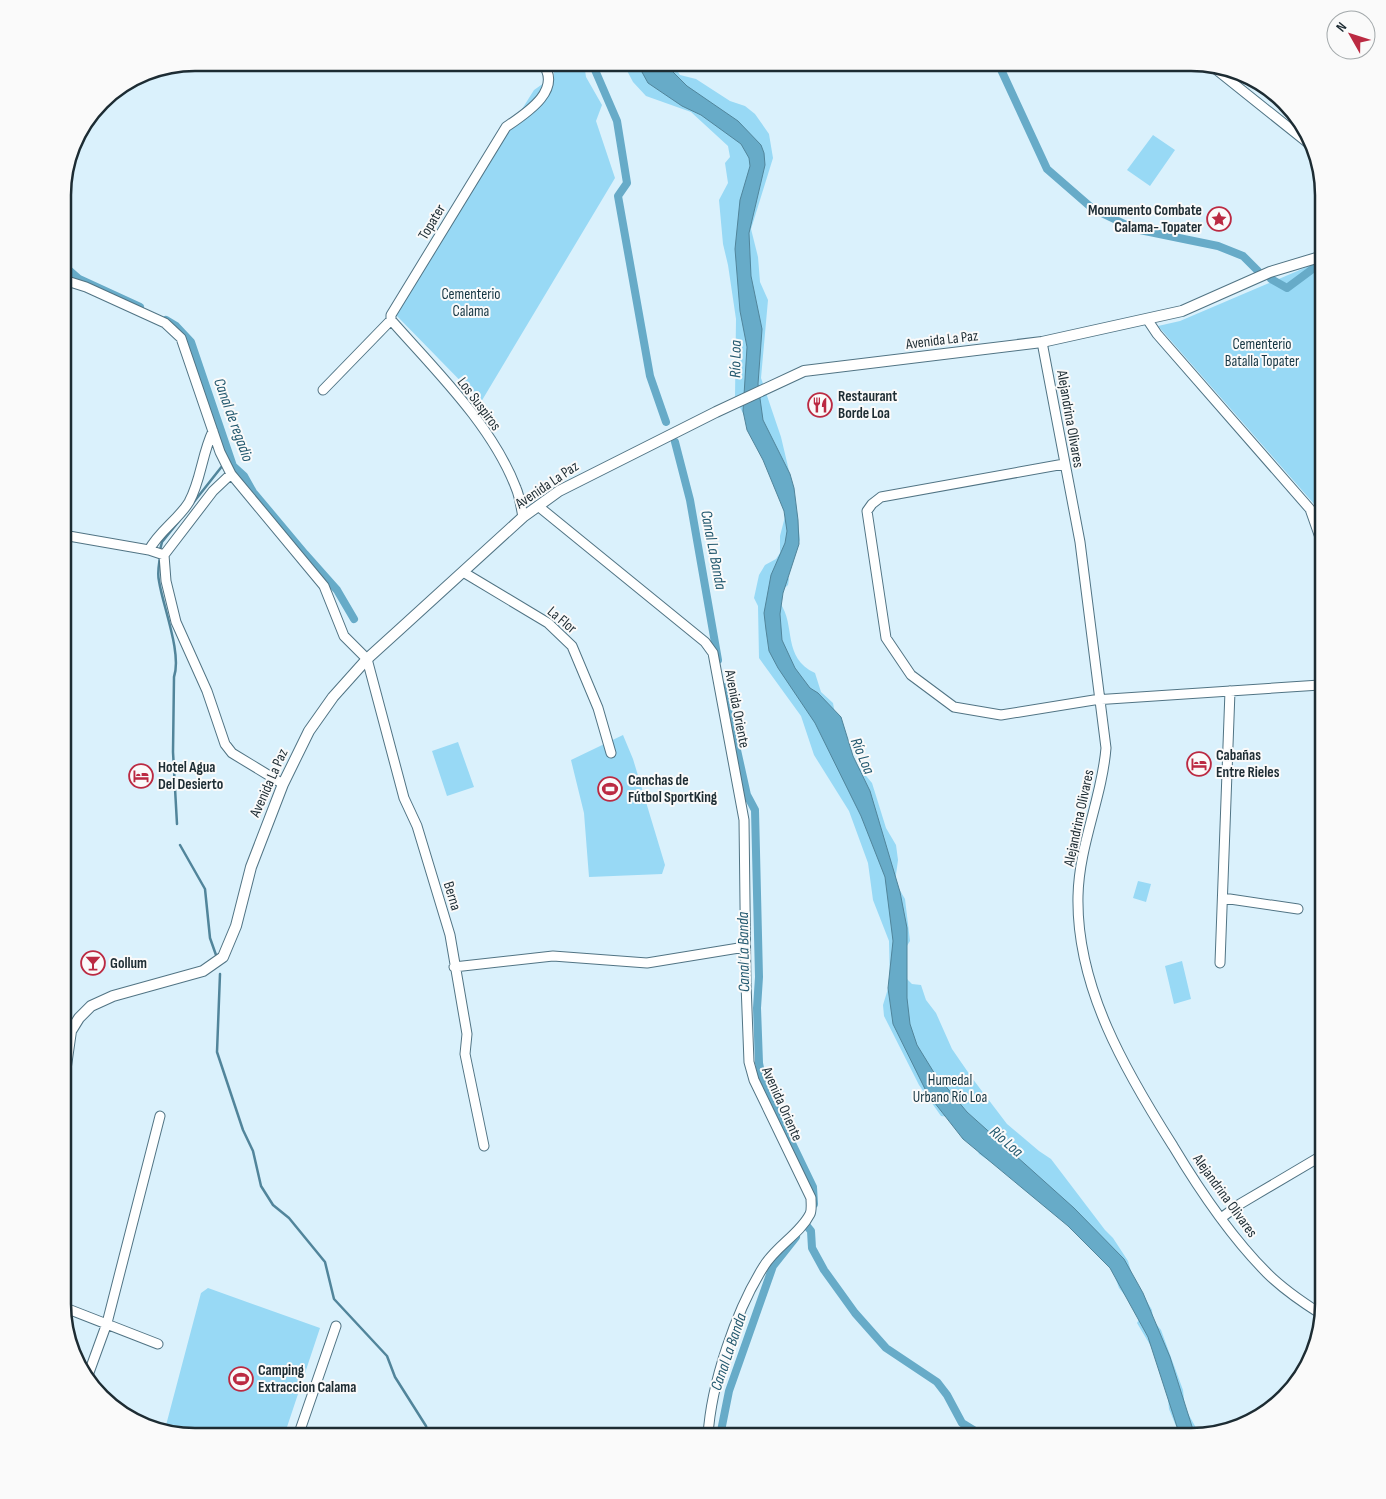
<svg xmlns="http://www.w3.org/2000/svg" width="1386" height="1499" font-family="'Sofia Sans Condensed',sans-serif">
<rect width="100%" height="100%" fill="#daf1fc"/>
<path fill="#98d9f5" d="M 554,63 L 584,63 L 586,77 L 602,105 L 596,121 L 615,178 L 481,402 L 394,313 L 534,90 L 554,76 Z
M 623,63 L 672,63 L 680,75 L 696,79 L 730,101 L 745,106 L 755,114 L 769,134 L 773,158 L 751,229 L 758,257 L 760,282 L 768,300 L 761,378 L 781,437 L 794,492 L 795,523 L 799,531 L 800,540 L 785,573 L 789,579 L 788,585 L 781,591 L 780,603 C 796,625 782,658 815,673 L 821,692 L 833,703 L 835,714 L 857,765 L 872,783 L 886,828 L 896,845 L 898,860 L 895,882 L 905,899 L 910,941 L 905,949 L 907,979 L 912,984 L 921,985 L 926,1000 L 936,1013 L 952,1049 L 972,1078 L 1007,1124 L 1039,1151 L 1051,1159 L 1105,1230 L 1113,1238 L 1128,1261 L 1133,1278 L 1152,1310 L 1153,1320 L 1161,1330 L 1183,1390 L 1185,1408 L 1200,1435 L 1180,1436 L 1169,1409 L 1167,1387 L 1152,1348 L 1137,1323 L 1141,1316 L 1119,1288 L 1113,1272 L 1076,1220 L 979,1154 L 976,1146 L 949,1117 L 941,1116 L 919,1085 L 884,1016 L 883,1005 L 890,982 L 889,941 L 873,900 L 868,863 L 849,811 L 814,755 L 801,716 L 759,658 L 758,606 L 754,598 L 759,575 L 765,565 L 776,559 L 780,553 L 780,536 L 789,501 L 735,398 L 736,319 L 728,265 L 723,244 L 719,200 L 728,183 L 725,163 L 730,157 L 728,146 L 691,112 L 646,96 L 633,82 Z
M 1153,135 L 1175,150 L 1150,186 L 1127,170 Z
M 1309,266 L 1323,272 L 1323,510 L 1321,512 L 1158,326 L 1180,321 Z
M 623,735 L 633,759 L 665,865 L 662,874 L 589,877 L 584,813 L 571,760 Z
M 458,742 L 474,787 L 447,796 L 432,751 Z
M 1138,881 L 1151,884 L 1146,902 L 1133,898 Z
M 1182,961 L 1191,999 L 1174,1004 L 1165,966 Z
M 208,1288 L 320,1328 L 284,1436 L 195,1436 L 165,1429 L 201,1293 Z"/>
<path fill="#67abc8" stroke="#51859b" d="M 637,63 L 664,63 L 687,86 L 738,121 L 761,145 L 764,153 L 765,165 L 749,233 L 751,276 L 762,329 L 758,384 L 763,420 L 790,474 L 794,488 L 798,520 L 799,544 L 783,593 L 780,614 L 782,640 L 795,668 L 810,688 L 818,693 L 841,717 L 853,756 L 870,791 L 900,892 L 907,928 L 907,998 L 910,1024 L 917,1045 L 933,1071 L 967,1112 L 1074,1208 L 1124,1259 L 1143,1293 L 1170,1357 L 1195,1436 L 1180,1436 L 1148,1337 L 1110,1268 L 1068,1226 L 963,1139 L 927,1093 L 893,1024 L 888,988 L 893,941 L 885,877 L 861,816 L 815,723 L 778,668 L 769,651 L 766,630 L 764,613 L 771,575 L 785,543 L 787,531 L 784,511 L 763,460 L 747,430 L 743,411 L 747,347 L 740,311 L 735,249 L 740,200 L 750,166 L 749,158 L 741,144 L 701,115 L 682,106 L 648,83 Z
M 866,63 L 889,63 L 887,66 L 870,70 Z"/>
<g fill="none" stroke-linecap="round" stroke-linejoin="round">
<path stroke="#51859b" stroke-width="2.5" d="M 193,503 L 223,465
M 160,550 L 162,542 L 179,521
M 160,557 C 159,565 157,573 159,581 C 163,607 182,653 174,677 L 173,752 L 177,824
M 180,845 L 205,889 L 210,938 L 216,955
M 220,974 L 217,1052 L 243,1130 L 253,1151 L 261,1186 L 273,1205 L 289,1218 L 325,1262 L 334,1299 L 387,1356 L 395,1377 L 426,1426 L 429,1436"/>
<path stroke="#67abc8" stroke-width="8" d="M 592,63 L 617,121 L 627,183 L 618,196 L 650,376 L 666,422
M 998,63 L 1047,169 L 1093,209 L 1135,229 L 1218,246 L 1243,256 L 1258,271
M 63,265 L 79,279 L 140,307
M 1271,279 L 1287,288 L 1318,265 L 1323,267
M 166,320 L 176,326 L 191,342 L 233,466 L 244,476 L 253,492 L 305,554 L 337,590 L 354,619
M 675,442 L 690,500 L 718,660
M 723,687 L 747,795 L 755,810 L 759,977 L 757,1008 L 759,1063 L 763,1083 L 813,1187 L 814,1204
M 807,1226 L 811,1231 L 812,1248 L 824,1270 L 855,1313 L 886,1348 L 937,1382 L 947,1395 L 962,1423 L 983,1436
M 720,1436 L 729,1391 L 773,1266 L 796,1237"/>
<g stroke="#517484" stroke-width="11">
<path id="minor" d="M 1196,63 L 1213,67 L 1313,147
M 63,293 L 67,281 L 86,287 L 165,323 L 181,338 L 220,452 L 231,474 L 324,586 L 344,636 L 367,659 L 404,798 L 417,826 L 450,935 L 467,1034 L 465,1054 L 484,1146
M 1147,319 L 1157,334 L 1310,509 L 1323,546
M 391,320 C 435,370 492,425 516,488 C 520,497 521,508 523,517
M 1042,342 L 1080,542 L 1106,748 C 1102,798 1079,845 1078,896 C 1076,987 1126,1072 1173,1146 C 1200,1191 1230,1236 1267,1273 C 1283,1289 1302,1302 1321,1314
M 323,390 L 391,320 L 391,315 L 506,127 C 525,114 564,90 542,63
M 1064,464 L 881,497 L 872,504 L 867,511 L 886,638 L 911,675 L 954,707 L 1001,715 L 1094,700 L 1320,685 L 1323,681
M 231,474 L 213,491 L 164,555 L 166,581 L 176,622 L 207,691 L 225,744 L 232,753 L 283,784
M 538,506 L 705,642 L 713,653 L 744,820 L 746,984 L 749,1062 L 754,1080 L 811,1198 C 811,1203 812,1210 810,1214 C 800,1234 776,1246 764,1266 C 736,1310 711,1384 708,1436
M 63,535 L 149,550 L 164,555
M 149,550 C 159,531 178,520 189,502 C 201,481 202,453 213,431
M 463,572 L 548,623 L 572,646 L 598,708 L 611,753
M 1223,898 L 1298,909
M 1220,963 L 1230,691
M 454,967 L 553,956 L 647,963 L 745,947
M 1221,1218 L 1240,1204 L 1323,1155
M 63,1307 L 158,1344
M 87,1378 L 107,1323 L 160,1116
M 298,1436 L 336,1326"/>
</g>
<g stroke="#517484" stroke-width="12">
<path id="major" d="M 63,1087 L 71,1031 L 79,1018 L 91,1006 L 113,996 L 203,971 L 223,957 L 236,926 L 251,867 L 283,784 L 309,731 L 333,697 L 367,659 L 399,630 L 523,517 L 559,491 L 716,412 L 804,371 L 1042,342 L 1182,311 L 1270,272 L 1323,256"/>
</g>
<use href="#minor" stroke="#fff" stroke-width="9"/>
<use href="#major" stroke="#fff" stroke-width="10"/>
</g>
<defs>
<g id="sight-ring" transform="scale(1.25)"><circle r="9.5" fill="#fafafa" stroke="#bb2a42" stroke-width="1.5"/><path d="M0-6L1.8-2.2L6-1.7L2.9 1.2L3.7 5.4L0 3.3L-3.7 5.4L-2.9 1.2L-6-1.7L-1.8-2.2Z" fill="#bb2a42"/></g>
<g id="restaurant-ring" transform="scale(1.25)"><circle r="9.5" fill="#fafafa" stroke="#bb2a42" stroke-width="1.5"/><path d="M-5-6h1v4h1v-4h1v4h1v-4h1v5L-1.5 .5V6h-2V.5L-5-1ZM5-6V6H3V1.5H1.5Q1.5-4 5-6Z" fill="#bb2a42"/></g>
<g id="hotel-ring" transform="scale(1.25)"><circle r="9.5" fill="#fafafa" stroke="#bb2a42" stroke-width="1.5"/><path d="M-6-4.5h1.5V1H6V5H4.5V3h-9V5H-6ZM-4 0a1.8 1.8 0 1 1 3.6 0ZM.5 0V-2.5h3Q6-2.5 6 0Z" fill="#bb2a42"/></g>
<g id="stadium-ring" transform="scale(1.25)"><circle r="9.5" fill="#fafafa" stroke="#bb2a42" stroke-width="1.5"/><path d="M0-5a6.5 5 0 1 0 0 10a6.5 5 0 1 0 0-10ZM-3.5-1.8h7v3.6h-7Z" fill="#bb2a42"/></g>
<g id="bar-ring" transform="scale(1.25)"><circle r="9.5" fill="#fafafa" stroke="#bb2a42" stroke-width="1.5"/><path d="M-6-5H6L.8 .8V4.5H3.5V6h-7V4.5H-.8V.8Z" fill="#bb2a42"/></g>
</defs>
<g fill-rule="evenodd">
<use href="#sight-ring" x="1219" y="219"/>
<use href="#restaurant-ring" x="820" y="405"/>
<use href="#hotel-ring" x="1199" y="764"/>
<use href="#hotel-ring" x="141" y="776"/>
<use href="#stadium-ring" x="610" y="789"/>
<use href="#bar-ring" x="93" y="963"/>
<use href="#stadium-ring" x="241" y="1379"/>
</g>
<g text-anchor="middle" dominant-baseline="central" stroke-width="4" stroke-linejoin="round" paint-order="stroke">
<g font-size="15" font-weight="bold" fill="#1d2c33" stroke="#fafafa" text-anchor="start">
<text x="1202" y="210" text-anchor="end">Monumento Combate<tspan x="1202" dy="17">Calama- Topater</tspan></text>
<text x="838" y="396">Restaurant<tspan x="838" dy="17">Borde Loa</tspan></text>
<text x="1216" y="755">Cabañas<tspan x="1216" dy="17">Entre Rieles</tspan></text>
<text x="158" y="767">Hotel Agua<tspan x="158" dy="17">Del Desierto</tspan></text>
<text x="628" y="780">Canchas de<tspan x="628" dy="17">Fútbol SportKing</tspan></text>
<text x="110" y="963">Gollum</text>
<text x="258" y="1370">Camping<tspan x="258" dy="17">Extraccion Calama</tspan></text>
</g>
<g font-size="15" fill="#1d2c33" stroke="#fafafa">
<text transform="translate(432 222) rotate(-59)">Topater</text>
<text transform="translate(942 340) rotate(-7)">Avenida La Paz</text>
<text transform="translate(479 404) rotate(53)">Los Suspiros</text>
<text transform="translate(1070 419) rotate(80)">Alejandrina Olivares</text>
<text transform="translate(547 485) rotate(-34)">Avenida La Paz</text>
<text transform="translate(562 620) rotate(40)">La Flor</text>
<text transform="translate(737 709) rotate(79)">Avenida Oriente</text>
<text transform="translate(269 783) rotate(-66)">Avenida La Paz</text>
<text transform="translate(1079 818) rotate(-78)">Alejandrina Olivares</text>
<text transform="translate(452 896) rotate(73)">Berna</text>
<text transform="translate(782 1104) rotate(66)">Avenida Oriente</text>
<text transform="translate(1225 1196) rotate(54)">Alejandrina Olivares</text>
</g>
<g font-size="15" fill="#153542" stroke="#fafafa">
<text x="471" y="294">Cementerio<tspan x="471" dy="17">Calama</tspan></text>
<text x="1262" y="344">Cementerio<tspan x="1262" dy="17">Batalla Topater</tspan></text>
<text x="950" y="1080">Humedal<tspan x="950" dy="17">Urbano Río Loa</tspan></text>
</g>
<g font-size="16" font-style="italic" fill="#23596f" stroke="#fafafa">
<text transform="translate(736 359) rotate(-89)">Río Loa</text>
<text transform="translate(233 420) rotate(70)">Canal de regadio</text>
<text transform="translate(713 550) rotate(79)">Canal La Banda</text>
<text transform="translate(862 756) rotate(67)">Río Loa</text>
<text transform="translate(744 952) rotate(-91)">Canal La Banda</text>
<text transform="translate(1006 1142) rotate(41)">Río Loa</text>
<text transform="translate(729 1352) rotate(-71)">Canal La Banda</text>
</g>
</g>
<path d="M0 0H1386V1499H0ZM195 71H1191A124 124 0 0 1 1315 195V1304A124 124 0 0 1 1191 1428H195A124 124 0 0 1 71 1304V195A124 124 0 0 1 195 71Z" fill="#fafafa" fill-rule="evenodd"/>
<path fill="none" stroke="#1d2c33" stroke-width="2.5" d="M195 71H1191A124 124 0 0 1 1315 195V1304A124 124 0 0 1 1191 1428H195A124 124 0 0 1 71 1304V195A124 124 0 0 1 195 71Z"/>
<g transform="translate(1351 35) rotate(309)"><circle r="24" fill="#fafafa" stroke="#a2a8aa"/>
<path d="M0-4L9 19L0 12L-9 19Z" fill="#bb2a42"/>
<text y="-8" font-size="14" font-weight="bold" text-anchor="middle" fill="#1d2c33">N</text>
</g>
</svg>
